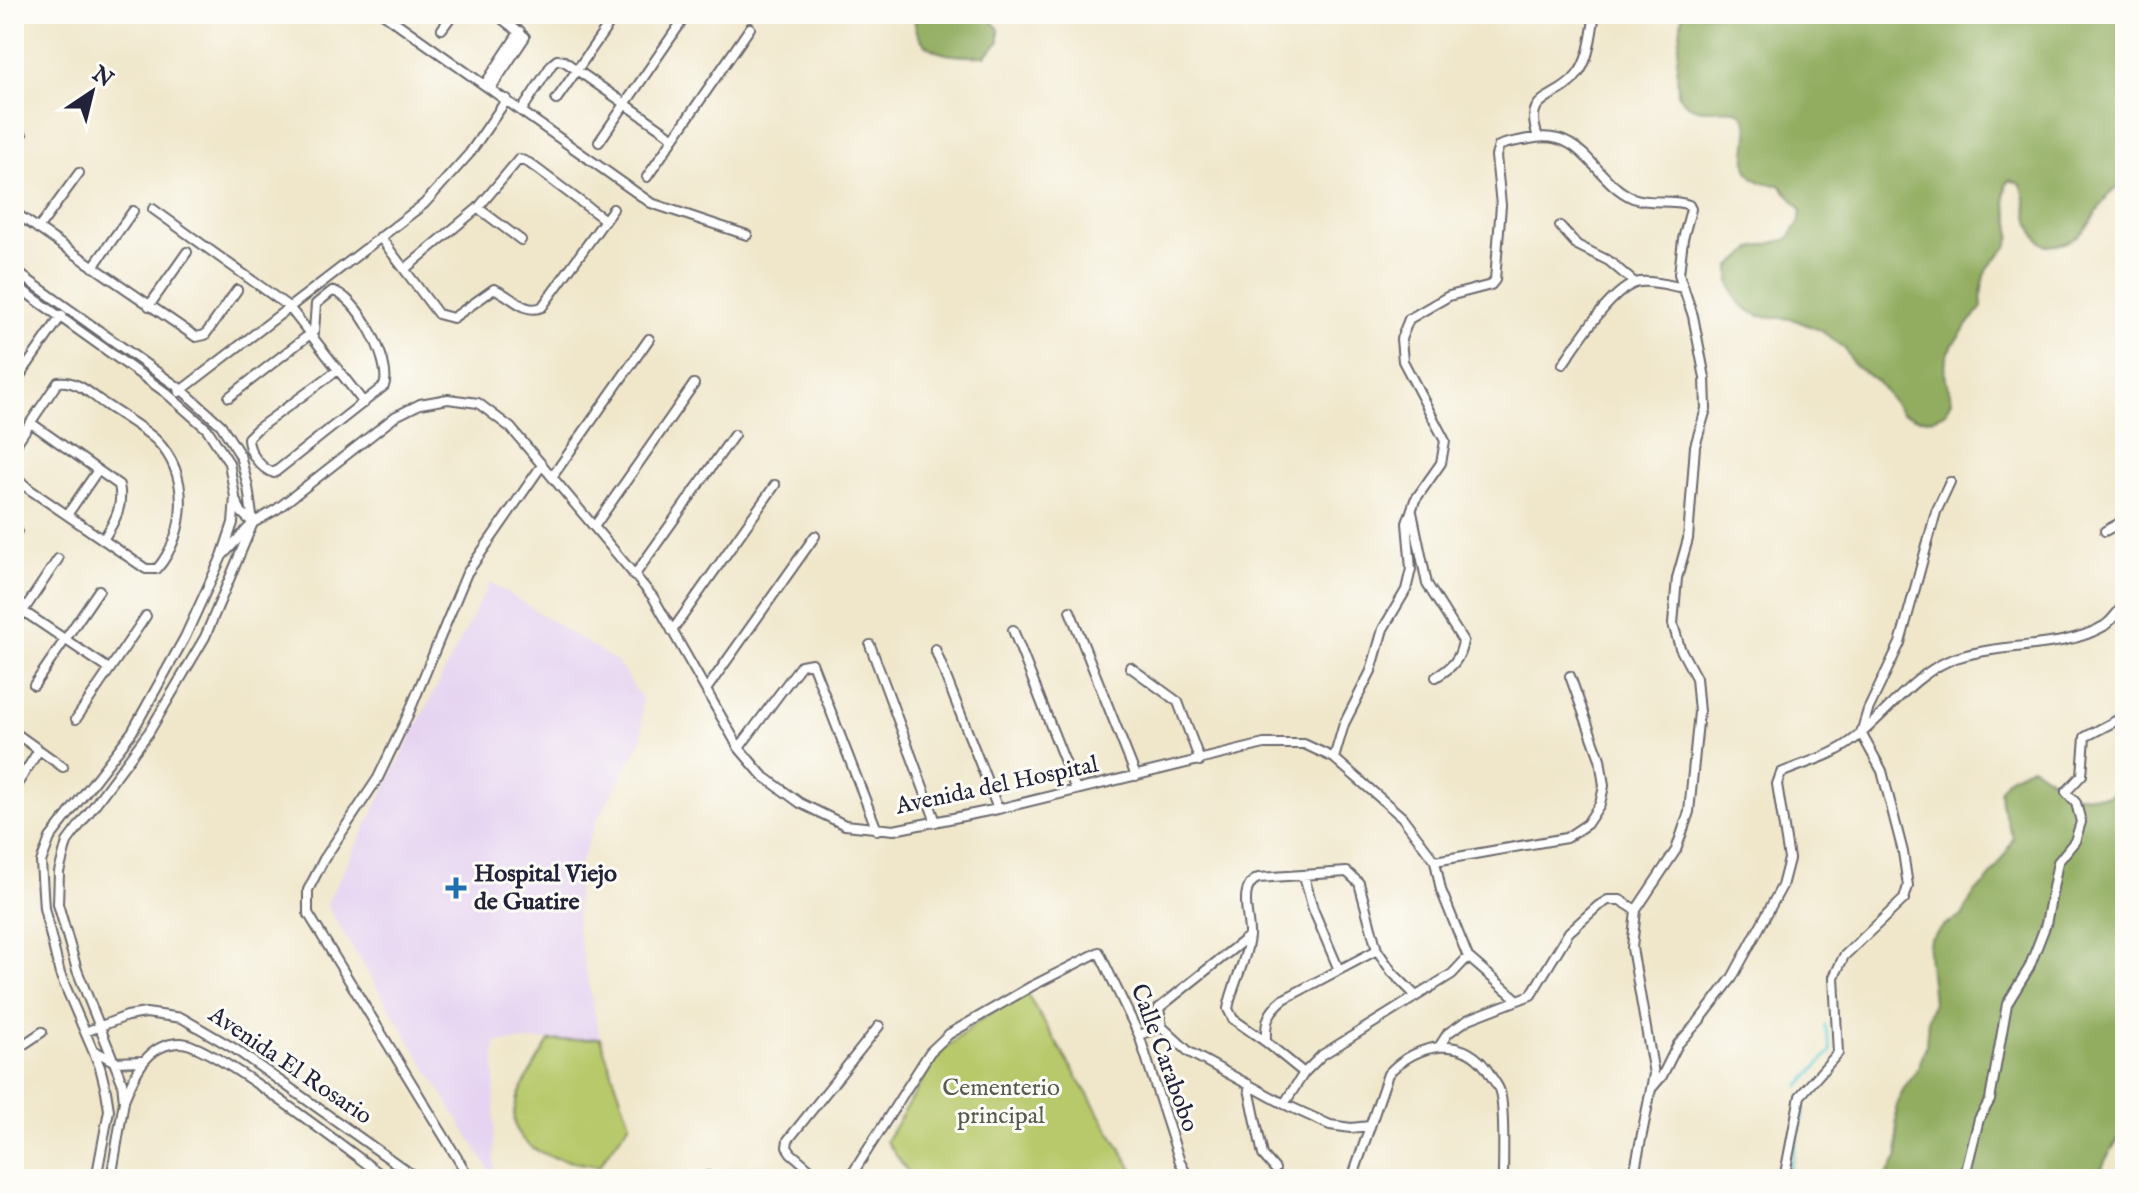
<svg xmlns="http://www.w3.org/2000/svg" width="2139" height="1193" font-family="'IM FELL English',serif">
<rect width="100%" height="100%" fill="#fdfcf7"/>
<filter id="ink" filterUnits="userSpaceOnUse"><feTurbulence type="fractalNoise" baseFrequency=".0125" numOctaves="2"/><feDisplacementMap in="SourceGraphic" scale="16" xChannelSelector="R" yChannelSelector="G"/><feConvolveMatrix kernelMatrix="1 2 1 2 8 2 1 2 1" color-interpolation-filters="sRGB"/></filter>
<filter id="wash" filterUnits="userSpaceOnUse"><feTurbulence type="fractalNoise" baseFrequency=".006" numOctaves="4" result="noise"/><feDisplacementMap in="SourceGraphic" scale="32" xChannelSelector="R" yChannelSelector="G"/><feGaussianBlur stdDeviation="1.8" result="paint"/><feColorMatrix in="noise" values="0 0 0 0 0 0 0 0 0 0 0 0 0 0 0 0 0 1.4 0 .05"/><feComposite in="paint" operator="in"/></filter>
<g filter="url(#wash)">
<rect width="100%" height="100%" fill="#f0e7cb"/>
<path fill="#e5d3f1" d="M 490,582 L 617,662 L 642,699 L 642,739 L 596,823 L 577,870 L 577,929 L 600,1038 L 495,1042 L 494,1177 L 326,905 Z"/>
<path fill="#b8c96c" stroke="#6d7654" stroke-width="2" d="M 1025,991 L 1139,1179 L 913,1179 L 886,1141 L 940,1053 L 976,1023 Z
M 600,1038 L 630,1123 L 599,1166 C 583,1163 565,1162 550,1156 C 483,1132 526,1082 549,1041 Z"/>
<path fill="#92ad60" stroke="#5a684e" stroke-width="2" d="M 914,14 L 985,14 L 999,29 L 999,42 L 985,56 C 953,57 914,57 914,14 Z
M 1685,14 L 2125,14 L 2125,184 C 2091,195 2099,246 2046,246 C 2023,229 2030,208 2021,184 L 2009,180 C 1997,199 2017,222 2009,243 C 2006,251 1997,257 1992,263 C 1983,275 1980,292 1982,307 C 1970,324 1945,347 1945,368 C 1944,379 1950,390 1952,400 L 1945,413 L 1932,419 L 1920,419 L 1901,413 L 1877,381 L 1854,365 L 1845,349 L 1820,330 L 1792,319 L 1759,316 L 1743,307 L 1735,296 L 1730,282 L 1730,267 L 1753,248 L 1788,239 L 1800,221 L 1801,209 L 1780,185 C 1774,184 1767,185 1761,182 C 1729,169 1760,133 1742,114 C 1730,101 1697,123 1678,95 L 1677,61 L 1682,17 Z
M 2032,766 L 2074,795 L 2107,796 L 2114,793 L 2125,780 L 2125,1124 C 2120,1142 2105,1154 2101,1172 L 2106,1179 L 1884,1179 L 1898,1157 L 1896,1107 L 1903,1090 L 1919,1066 L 1926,1045 L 1928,1018 L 1933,1002 L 1928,953 L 1930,939 L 1944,926 L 1962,916 L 1975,892 L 1986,883 L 2005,855 L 2013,838 L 2001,803 L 2000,789 L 2009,777 Z"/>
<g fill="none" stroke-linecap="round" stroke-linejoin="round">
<path stroke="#5cc9d4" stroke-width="3" d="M 1800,1086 L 1831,1051 L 1825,1025
M 1790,1167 L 1804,1111 L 1803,1104"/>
</g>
</g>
<g filter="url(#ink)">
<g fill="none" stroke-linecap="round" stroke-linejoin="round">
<g stroke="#6a676d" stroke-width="12">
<path id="street" d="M 384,14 L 651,203 L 747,235
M 442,29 L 453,14
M 485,84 L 520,31
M 491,88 L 525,37 L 496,14
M 556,100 L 616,14
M 522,110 L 552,64 L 557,60 L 564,61 L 674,138
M 1538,137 C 1522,92 1557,102 1577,75 C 1590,59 1591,34 1595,14
M 599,142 L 687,14
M 14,145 L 22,135
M 647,177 L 750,28
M 478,208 L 521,240
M 153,209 L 289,307 L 364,403
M 14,212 L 196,337 L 205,335 L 237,290
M 1560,226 L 1577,245 L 1609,261 L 1635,283
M 38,229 L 79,173
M 380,237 L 438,314 L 453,318 L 494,289 C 510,294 524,315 542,307 L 613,209
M 93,267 L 133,211
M 405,269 L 478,208 L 519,159 L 529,163 L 605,220
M 14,270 L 182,390 L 221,425 L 240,455 L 248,487 L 253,523 L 205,637 L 149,732 L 67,842 L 59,872 L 58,904 L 77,970 L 122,1082 L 124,1101 L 111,1179
M 14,284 L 165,392 L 207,429 L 229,463 L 235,497 L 233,523 L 222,556 L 185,637 L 132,732 L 50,838 L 41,862 L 44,908 L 60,974 L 100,1067 L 106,1091 L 109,1110 L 96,1179
M 149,306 L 187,252
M 1563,364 C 1577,343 1614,285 1640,282 C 1653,280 1671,286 1684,288
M 14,384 L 62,315
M 179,392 L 424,204 L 469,154 L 507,99
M 229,397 L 314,331 L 316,304 L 332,291 C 356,294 393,363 384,386 L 274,473 C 261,469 248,452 248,438 L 257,429 L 338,370
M 31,423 L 119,485 C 124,507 114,522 103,540
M 14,453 L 18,441 L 58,382 C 76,379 92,395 106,405 C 122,416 142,427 156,440 C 191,475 187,533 157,569 L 146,569 L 29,489 L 17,478 L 14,472
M 552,477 L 649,339
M 237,503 L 242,513 L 253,523
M 1412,512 L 1427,584 L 1463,641 C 1460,659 1453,667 1436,677
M 67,515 L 98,470
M 594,527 L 694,384
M 2105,531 L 2125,520
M 14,535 L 17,531
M 222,556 L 253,523 L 277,509 L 396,416 L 420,404 L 448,399 L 478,403 L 511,428 L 653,597 L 739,748 L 762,775 L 800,803 L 845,825 L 894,830 L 998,809 L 1264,744 L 1304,744 L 1334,758 L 1402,817 L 1435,861 L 1441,890 L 1468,957 L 1518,1000
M 634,576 L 734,435
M 14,605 L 109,669
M 1070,611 L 1136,776
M 14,625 L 58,559
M 1013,630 L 1076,790
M 672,631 L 775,485
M 870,645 L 936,822
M 935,649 L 998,809
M 1130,667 L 1178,702 L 1200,761
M 34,685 L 99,590
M 706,690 L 815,536
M 76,719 L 146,616
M 14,732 L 63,767
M 739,748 L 801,665 L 812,663 L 877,830
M 1334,758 L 1344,724 L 1371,671 L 1383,629 L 1406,590 L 1411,569 L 1407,523 L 1415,500 L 1441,463 L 1445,441 L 1403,361 L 1401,339 L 1409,319 L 1428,308 L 1449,296 L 1491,285 L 1495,280 L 1501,205 L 1496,156 L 1499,146 C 1508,142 1519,141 1529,139 C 1585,127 1592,180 1633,198 C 1651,205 1672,198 1689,205 L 1691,209 L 1683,239 L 1679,274 L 1693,316 L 1705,378 L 1706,409 L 1695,446 L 1688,539 L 1677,578 L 1673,624 L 1680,648 L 1696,678 L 1699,712 L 1689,812 L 1676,850 L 1636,910 L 1632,948 L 1654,1074 L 1633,1179
M 14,789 L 39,750
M 1435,861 L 1566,838 L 1587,824 L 1600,804 L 1604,786 L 1600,759 L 1570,676
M 1304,876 L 1313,909 L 1339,970
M 1249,936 L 1159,1008 L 1162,1027 L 1189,1052 L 1284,1104 L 1330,1125 L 1351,1128 L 1370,1126
M 85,1032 L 127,1016 L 146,1013 L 182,1018 L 235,1049 L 418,1179
M 1139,1035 L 1162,1027
M 1266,1042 C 1265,1021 1268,1012 1284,999 L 1377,950
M 1439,1047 L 1448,1033 L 1469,1019 L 1531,995 L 1569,932 L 1598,906 L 1608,900 L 1620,900 L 1636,910
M 14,1051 L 42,1032
M 95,1051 L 115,1062 L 142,1061
M 1304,1073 L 1266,1042 L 1233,1019 L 1228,1009 C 1232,984 1247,961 1249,936 C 1250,917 1237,888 1258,878 L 1347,872 L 1359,883 L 1377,950 L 1392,972 L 1416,996
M 1248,1084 L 1263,1155 L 1275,1169
M 1651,1089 L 1662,1076 L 1678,1044 L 1699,1021 L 1732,978 L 1782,886 L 1789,859 L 1777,784 L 1781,773 C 1806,762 1831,757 1853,740 C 1886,715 1910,678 1948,661 C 1996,641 2060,652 2104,626 C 2112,621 2119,610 2125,603
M 124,1100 C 135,1073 147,1043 181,1043 C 211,1043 354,1155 387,1179
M 1284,1104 L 1304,1073 L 1322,1055 L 1452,974 L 1468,957
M 708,1176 L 711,1179
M 470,1179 L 308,913 L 308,890 L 324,859 L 378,778 L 408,715 L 467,573 L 542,465
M 821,1179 L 791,1153 L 787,1147 L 788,1140 L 879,1026
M 849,1179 L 930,1052 L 949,1034 L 1032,986 L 1099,952 L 1139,1035 L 1180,1162 L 1189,1179
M 1352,1179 L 1388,1074 C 1417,1042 1467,1033 1491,1076 C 1494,1081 1499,1087 1500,1092 C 1505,1109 1503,1158 1503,1179
M 1784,1179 L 1800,1096 L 1838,1053 L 1834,977 L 1844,956 L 1904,899 L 1908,886 L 1903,852 L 1882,771 L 1861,733 L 1868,710 L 1900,643 L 1936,512 L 1950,482
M 1964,1179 L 1979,1119 L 1990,1100 L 2007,1004 L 2029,968 L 2046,924 L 2058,862 L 2075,841 L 2081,822 L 2076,803 L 2066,792 L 2082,775 L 2085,737 L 2125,716"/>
</g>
<use href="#street" stroke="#fff" stroke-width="8"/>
</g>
</g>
<path fill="#1f6fb2" stroke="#fdfcf7" stroke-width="3" d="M452 876h8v8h8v8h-8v8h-8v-8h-8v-8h8z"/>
<g text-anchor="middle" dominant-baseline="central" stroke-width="6" stroke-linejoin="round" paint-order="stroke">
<g font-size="24" fill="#22223b" stroke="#fdfcf7">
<text transform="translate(997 786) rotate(-12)">Avenida del Hospital</text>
<text transform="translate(1164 1058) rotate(70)">Calle Carabobo</text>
<text transform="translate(290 1066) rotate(34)">Avenida El Rosario</text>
</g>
<g font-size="24" font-weight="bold" fill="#22223b" stroke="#fdfcf7" text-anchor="start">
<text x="474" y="874">Hospital Viejo<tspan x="474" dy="28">de Guatire</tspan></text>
</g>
<g font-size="24" fill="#565c4c" stroke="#fdfcf7">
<text x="1001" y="1088">Cementerio<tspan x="1001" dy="28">principal</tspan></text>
</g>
</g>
<rect width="2139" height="1193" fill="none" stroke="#fdfcf7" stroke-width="48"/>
<g transform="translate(92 92) rotate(35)" stroke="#fdfcf7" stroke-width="6" paint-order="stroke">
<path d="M0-6L14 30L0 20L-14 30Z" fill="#22223b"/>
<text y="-12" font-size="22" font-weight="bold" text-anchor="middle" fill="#22223b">N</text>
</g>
</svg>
